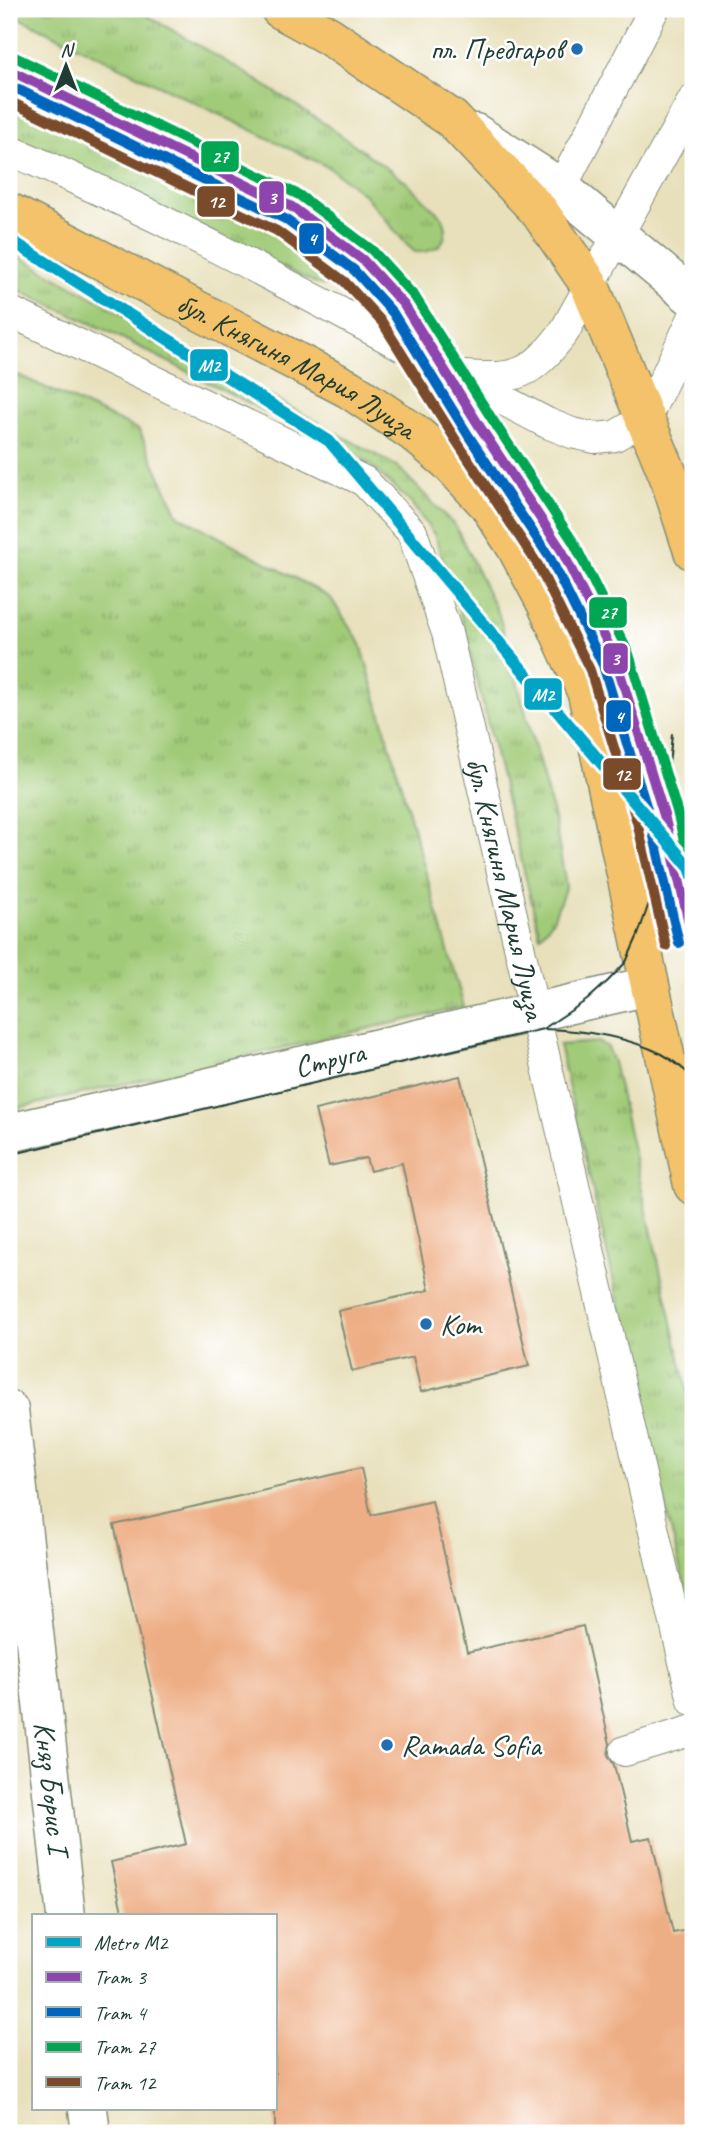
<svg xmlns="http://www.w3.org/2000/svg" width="702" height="2142" font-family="Caveat,sans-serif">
<defs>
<pattern id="grass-tufts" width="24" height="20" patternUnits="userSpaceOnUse" patternTransform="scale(1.75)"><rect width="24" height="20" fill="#a1cb78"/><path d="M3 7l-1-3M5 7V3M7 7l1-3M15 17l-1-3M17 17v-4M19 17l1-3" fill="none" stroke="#83a663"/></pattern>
</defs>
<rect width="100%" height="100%" fill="#fff"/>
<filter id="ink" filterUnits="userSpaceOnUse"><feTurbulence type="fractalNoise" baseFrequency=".0143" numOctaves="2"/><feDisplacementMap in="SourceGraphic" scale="14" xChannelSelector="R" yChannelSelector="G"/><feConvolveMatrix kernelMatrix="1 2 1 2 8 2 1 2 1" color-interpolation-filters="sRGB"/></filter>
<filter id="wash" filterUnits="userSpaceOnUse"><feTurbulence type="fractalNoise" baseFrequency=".00686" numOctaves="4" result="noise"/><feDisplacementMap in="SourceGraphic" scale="28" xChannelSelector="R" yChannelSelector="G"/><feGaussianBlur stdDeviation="1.57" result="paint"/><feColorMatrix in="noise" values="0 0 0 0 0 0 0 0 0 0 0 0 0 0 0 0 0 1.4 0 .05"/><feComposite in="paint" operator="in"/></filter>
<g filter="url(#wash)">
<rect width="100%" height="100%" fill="#e8e0bb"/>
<path fill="url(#grass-tufts)" stroke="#608456" stroke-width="2" d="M 9,9 L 136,9 L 249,75 L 328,126 L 406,182 L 443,218 L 446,228 L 444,239 L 438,247 L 425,252 L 415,252 L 407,245 L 364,194 L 328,167 L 9,13 Z
M 9,90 L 316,243 L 333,258 L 337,276 C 332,285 328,288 317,284 L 9,136 Z
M 9,251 L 398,467 L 456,527 L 499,615 L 554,818 L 566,886 L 553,920 L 540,936 L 463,623 L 435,536 L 411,503 L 365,460 L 305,432 L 112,333 L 9,286 Z
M 9,371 L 139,430 L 178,515 L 330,597 L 361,644 L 464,1007 L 9,1110 Z
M 598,1042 L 607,1047 L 613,1062 L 693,1415 L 693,1624 L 559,1045 Z"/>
<g id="blocks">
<path fill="#eeae85" d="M 460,1076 L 529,1366 L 421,1392 L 413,1357 L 352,1371 L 338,1311 L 429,1290 L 402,1163 L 370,1171 L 366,1158 L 329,1166 L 315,1110 Z
M 361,1468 L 371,1515 L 432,1501 L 467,1652 L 583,1626 L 610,1744 L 608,1755 L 614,1765 L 632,1841 L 651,1837 L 673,1933 L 693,1929 L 693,2133 L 275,2133 L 275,1916 L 123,1916 L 111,1862 L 186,1844 L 114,1525 Z"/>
</g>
</g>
<g filter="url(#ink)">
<use href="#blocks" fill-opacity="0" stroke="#848e78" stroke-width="2"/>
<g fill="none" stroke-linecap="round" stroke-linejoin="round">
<g stroke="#848e78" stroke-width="32">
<g id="lane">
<path d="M 9,150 C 194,228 369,330 547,423 L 572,433 L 595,438 L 615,436 L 646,418 L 693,318"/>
<path d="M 561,188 L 654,9"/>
<path id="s1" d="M 9,311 L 364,481 L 412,532 L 447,633 L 693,1701"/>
<path d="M 464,376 C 518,380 531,375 564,332 L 693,100"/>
<path d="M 625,1751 L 693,1730"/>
</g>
</g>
<g stroke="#848e78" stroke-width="41">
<g id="street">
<path d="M 475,133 L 561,188 L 693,298"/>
<path id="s2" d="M 9,1133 L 649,986"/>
<path id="s3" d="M 9,1410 L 66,1916"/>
<path d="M 88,2109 L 91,2133"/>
</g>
</g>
<g stroke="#848e78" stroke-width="41">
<g id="primary">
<path d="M 280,9 L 329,36 L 452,119 L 539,211 L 589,284 L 669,477 L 693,551"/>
<path id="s4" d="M 9,212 L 349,389 L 413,432 L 449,462 L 488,504 L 516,547 L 546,603 L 587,693 L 693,1185"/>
</g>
</g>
<use href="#lane" stroke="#fff" stroke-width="30"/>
<use href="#street" stroke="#fff" stroke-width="38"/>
<use href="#primary" stroke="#f3c26a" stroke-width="38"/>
<path stroke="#1f3d34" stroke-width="2" d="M 543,1029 L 587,1000 L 608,981 L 626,962 L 638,935 L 659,874 L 672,734
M 9,1155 L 543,1029 C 584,1030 625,1036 662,1054 C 673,1060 683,1069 693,1077"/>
<g stroke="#fff" stroke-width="16">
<path id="tram-1" d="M 9,70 L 292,207 L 363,260 L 404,305 L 480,427 L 562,551 L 616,660 L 664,815 L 693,940"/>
</g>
<g stroke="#fff" stroke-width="16">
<path id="tram-2" d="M 9,85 L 285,219 L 354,270 L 393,313 L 468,435 L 550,558 L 603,665 L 650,819 L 679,943"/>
</g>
<g stroke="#fff" stroke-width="16">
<path id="tram-3" d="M 15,57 L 299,195 L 372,250 L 415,297 L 492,419 L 574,543 L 629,654 L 677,811 L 693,879"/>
</g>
<g stroke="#fff" stroke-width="16">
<path id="tram-4" d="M 9,101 L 277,231 L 344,281 L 382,322 L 457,442 L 538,565 L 590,670 L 637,822 L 666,946"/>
</g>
<use href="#tram-1" stroke="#8e44ad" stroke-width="10"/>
<use href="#tram-2" stroke="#0065bd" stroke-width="10"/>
<use href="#tram-3" stroke="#00a651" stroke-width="10"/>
<use href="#tram-4" stroke="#7a4b2a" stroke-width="10"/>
<g stroke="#fff" stroke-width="18">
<path id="metro-1" d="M 9,239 L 329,441 L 690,868 L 693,876"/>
</g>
<use href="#metro-1" stroke="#02a4c6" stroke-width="12"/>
</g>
</g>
<g fill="#1f6fb2" stroke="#fff" stroke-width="2.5">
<circle cx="577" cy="49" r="7"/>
<circle cx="426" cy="1324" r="7"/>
<circle cx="387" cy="1745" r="7"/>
</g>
<g text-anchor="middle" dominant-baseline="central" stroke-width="5" stroke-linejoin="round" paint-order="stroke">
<g font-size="30" fill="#1f3d34" stroke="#fff" text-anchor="start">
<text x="563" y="49" text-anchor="end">пл. Предгаров</text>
<text x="440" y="1324">Kom</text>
<text x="401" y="1745">Ramada Sofia</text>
</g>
<g font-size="30" fill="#1f3d34" stroke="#fff">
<text stroke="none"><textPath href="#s4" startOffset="326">бул. Княгиня Мария Луиза</textPath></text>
<text stroke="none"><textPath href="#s1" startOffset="833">бул. Княгиня Мария Луиза</textPath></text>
<text stroke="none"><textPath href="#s2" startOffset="329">Струга</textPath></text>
<text stroke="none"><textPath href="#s3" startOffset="380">Княз Борис I</textPath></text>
</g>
</g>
<g stroke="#fff" stroke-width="2.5">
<rect x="200" y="140" width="40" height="33" rx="7" fill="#00a651"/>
<rect x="258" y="180" width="27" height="34" rx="7" fill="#8e44ad"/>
<rect x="196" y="185" width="40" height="33" rx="7" fill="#7a4b2a"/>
<rect x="298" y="222" width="27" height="33" rx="7" fill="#0065bd"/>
<rect x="189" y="348" width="40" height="34" rx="7" fill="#02a4c6"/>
<rect x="588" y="596" width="40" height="33" rx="7" fill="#00a651"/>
<rect x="602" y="642" width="27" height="33" rx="7" fill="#8e44ad"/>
<rect x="523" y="677" width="40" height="34" rx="7" fill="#02a4c6"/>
<rect x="605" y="699" width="27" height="34" rx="7" fill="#0065bd"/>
<rect x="602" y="757" width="40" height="34" rx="7" fill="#7a4b2a"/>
</g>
<g font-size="19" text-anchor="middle" font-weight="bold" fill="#fff">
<text x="220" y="163">27</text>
<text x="272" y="204">3</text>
<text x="216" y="208">12</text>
<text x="312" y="245">4</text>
<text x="209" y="372">M2</text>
<text x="608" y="619">27</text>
<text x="615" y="665">3</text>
<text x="543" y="701">M2</text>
<text x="619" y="723">4</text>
<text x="622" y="781">12</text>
</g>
<rect width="702" height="2142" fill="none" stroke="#fff" stroke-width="35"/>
<rect x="32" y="1914" width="245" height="196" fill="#ffffff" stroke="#a5b1ae" stroke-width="2"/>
<rect x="46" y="1937" width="35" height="10" fill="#02a4c6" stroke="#a5b1ae" stroke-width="2"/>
<text x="94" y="1950" font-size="21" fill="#1f3d34">Metro M2</text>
<rect x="46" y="1972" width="35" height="10" fill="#8e44ad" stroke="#a5b1ae" stroke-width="2"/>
<text x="94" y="1984" font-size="21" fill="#1f3d34">Tram 3</text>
<rect x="46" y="2007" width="35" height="10" fill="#0065bd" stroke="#a5b1ae" stroke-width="2"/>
<text x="94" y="2020" font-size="21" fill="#1f3d34">Tram 4</text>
<rect x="46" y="2042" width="35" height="10" fill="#00a651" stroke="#a5b1ae" stroke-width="2"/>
<text x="94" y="2054" font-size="21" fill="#1f3d34">Tram 27</text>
<rect x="46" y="2077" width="35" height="10" fill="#7a4b2a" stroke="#a5b1ae" stroke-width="2"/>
<text x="94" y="2090" font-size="21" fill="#1f3d34">Tram 12</text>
<g transform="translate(66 66)" stroke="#ffffff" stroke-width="5" paint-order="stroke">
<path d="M0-5L12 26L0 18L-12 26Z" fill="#1f3d34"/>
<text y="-10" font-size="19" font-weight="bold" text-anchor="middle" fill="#1f3d34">N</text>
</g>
</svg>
